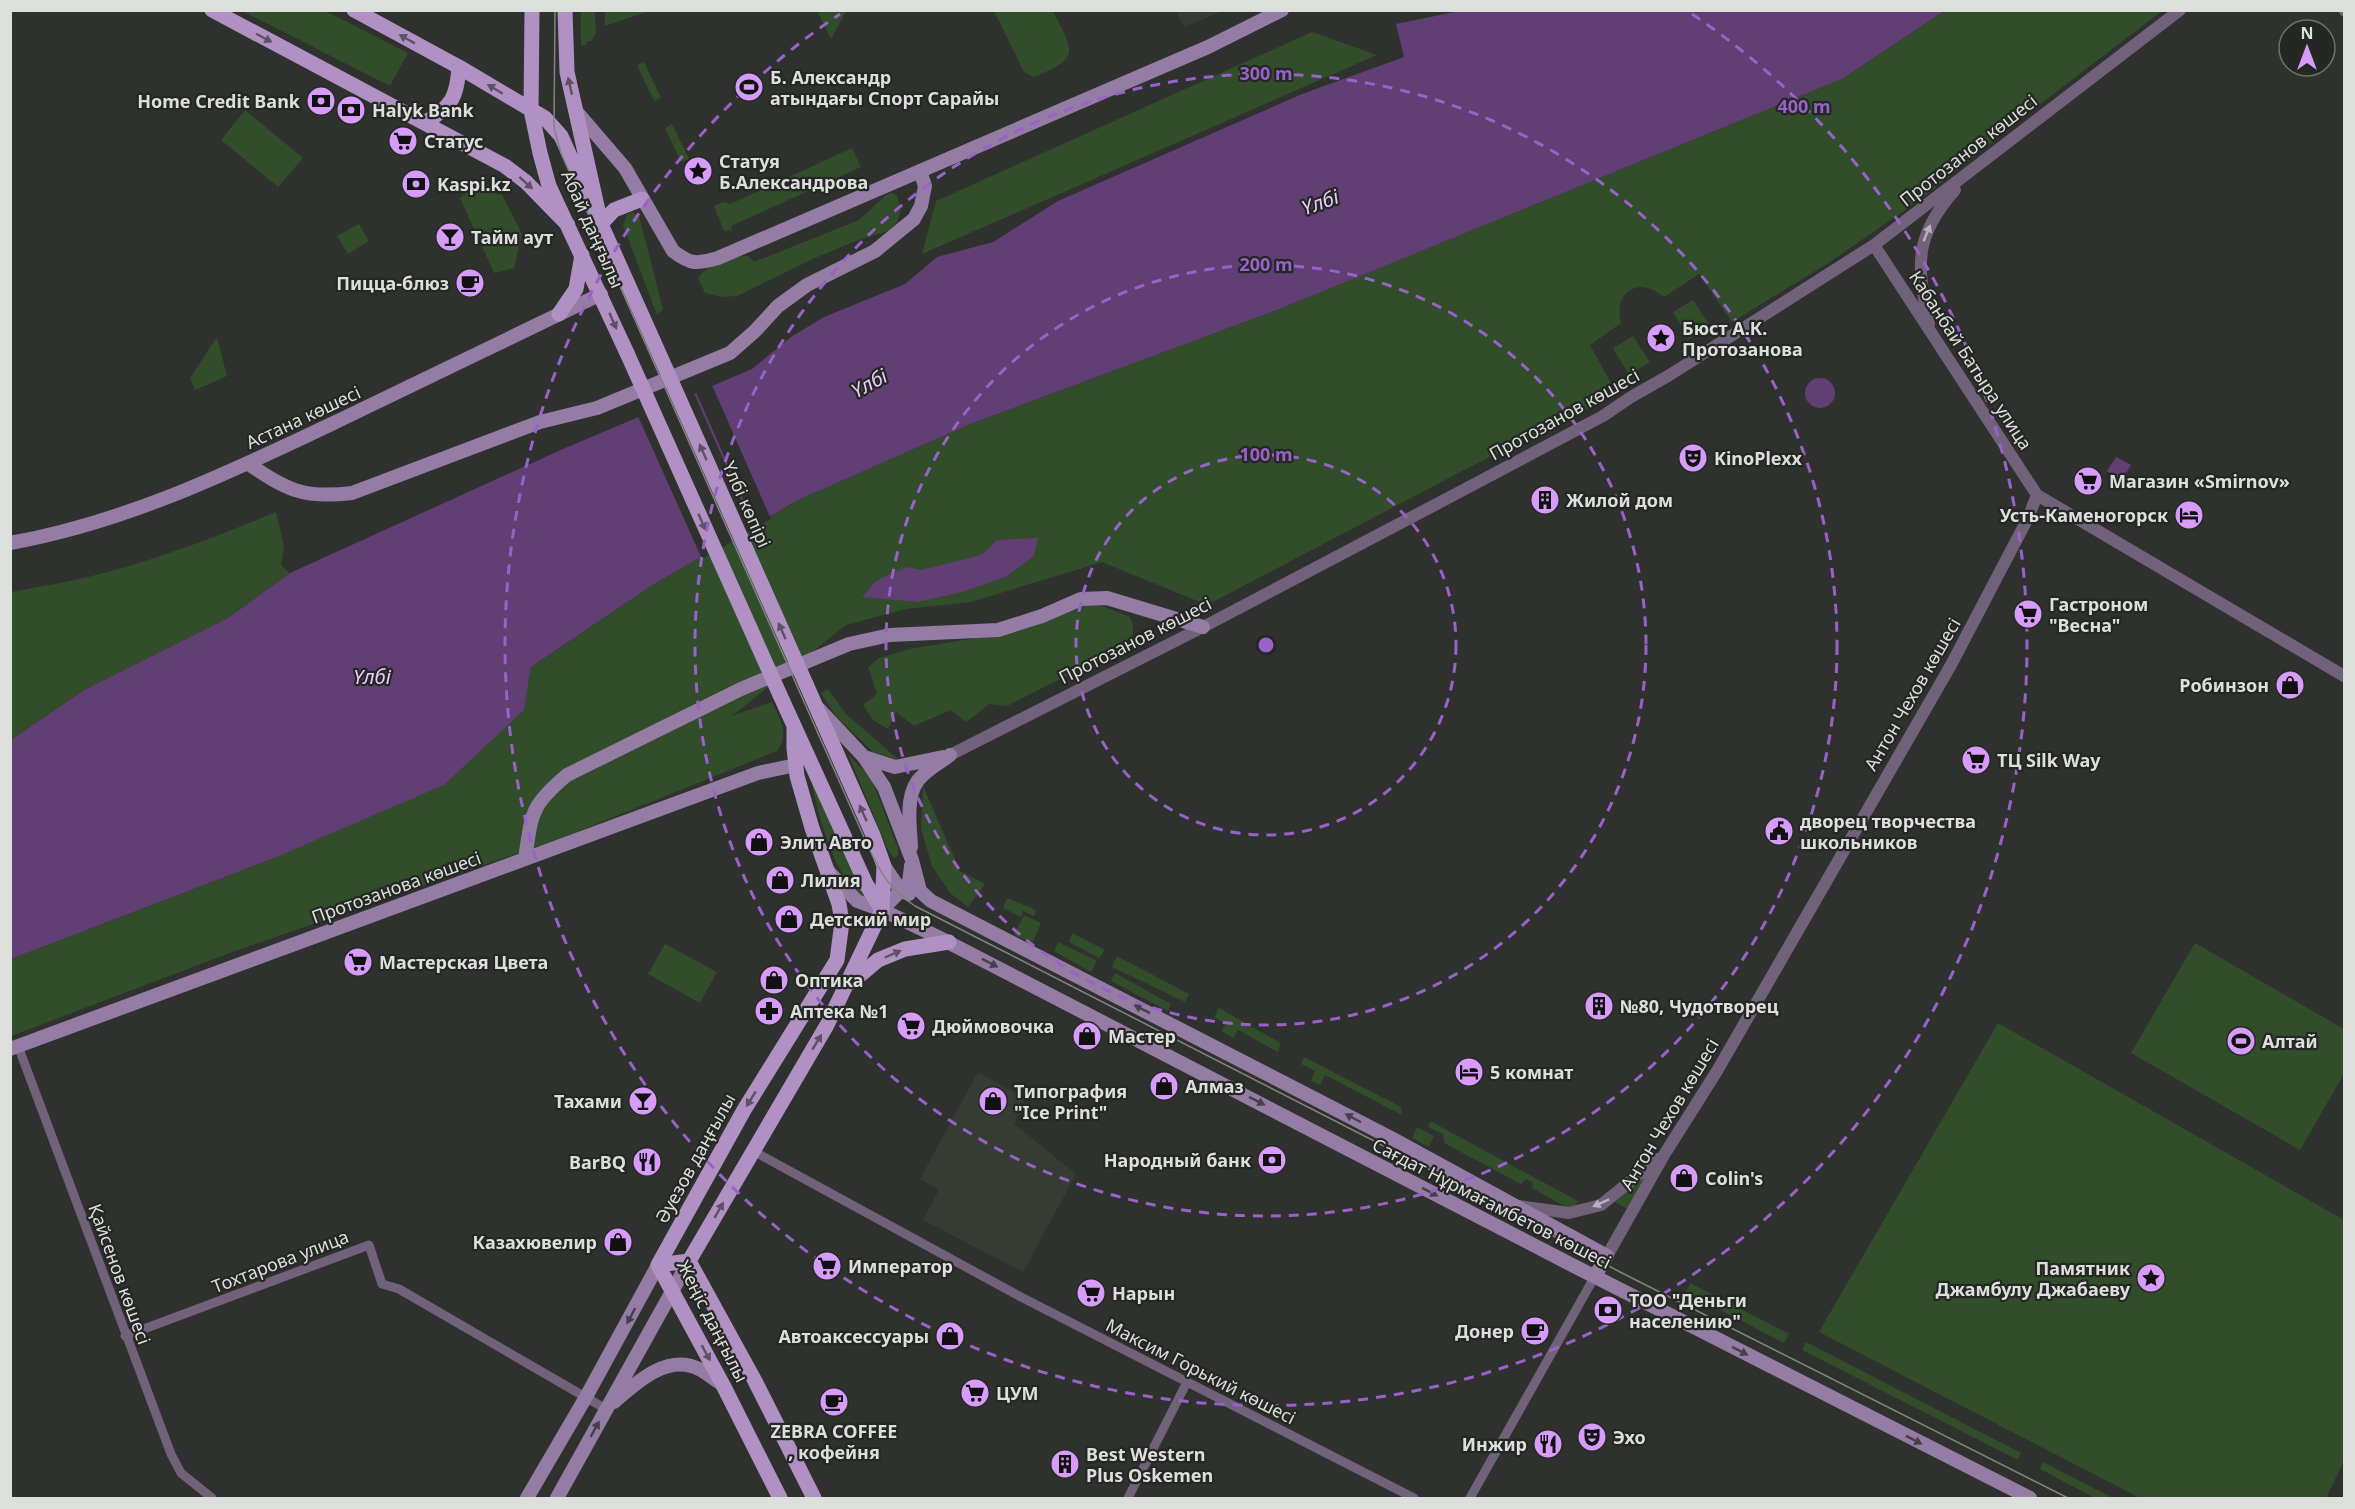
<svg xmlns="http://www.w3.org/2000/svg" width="2355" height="1509" font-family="'Noto Sans',sans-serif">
<rect width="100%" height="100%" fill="#2f312e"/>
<path fill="#363c34" d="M 1176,11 L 1223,11 L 1184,27 Z
M 978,1072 L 1025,1098 L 1014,1124 L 1076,1174 L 1023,1272 L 923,1220 L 939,1190 L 920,1179 Z"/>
<path fill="#314d2a" d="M 605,10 L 649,10 L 649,11 L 605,26 Z
M 242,11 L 325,11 L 408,53 L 390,86 Z
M 581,11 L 595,11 L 596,33 L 591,41 L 587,41 L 586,45 L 581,45 Z
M 817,11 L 846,11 L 831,39 Z
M 994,11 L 1053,11 C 1074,52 1081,58 1034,77 L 1024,72 Z
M 1944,11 L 2162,11 L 2031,111 L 1921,199 L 1830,262 L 1732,322 L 1699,274 L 1664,297 C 1639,276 1613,291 1621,323 L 1590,345 L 1617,394 L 1470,467 L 1207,605 L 1102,562 L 971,602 L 906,609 L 846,625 L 732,716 L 772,702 C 780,720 790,732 777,751 L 567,836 L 235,951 L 11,1036 L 11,959 L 274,858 L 524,710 L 531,667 L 651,586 L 798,500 L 968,425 L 1282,308 L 1842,79 Z
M 1312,32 L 1377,55 L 922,254 L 936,201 Z
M 644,62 L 661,98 L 654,101 L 637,65 Z
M 245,110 L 303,158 L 278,187 L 221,140 Z
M 672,124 L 689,159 L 681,162 L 665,128 Z
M 852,148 L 861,167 L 731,226 L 732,230 L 724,231 L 714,206 L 724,202 L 730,204 Z
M 471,187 L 502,195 L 522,234 L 514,268 L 494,273 L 460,198 Z
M 892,193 L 897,196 L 901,210 L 897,223 L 888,231 L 858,240 L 815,258 L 737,296 L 721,297 L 705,293 L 698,278 C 709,263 731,255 749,256 L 754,262 L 859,220 L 886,195 Z
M 632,212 L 639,216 L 663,309 L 657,315 L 623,225 L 627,214 Z
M 359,224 L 369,241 L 348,254 L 337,236 Z
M 1693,300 L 1710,326 L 1689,339 L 1673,312 Z
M 1633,336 L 1650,362 L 1629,375 L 1613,348 Z
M 217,337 L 227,376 L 195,390 L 190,378 Z
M 276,512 L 284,546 L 281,565 L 290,573 L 228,618 L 84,690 L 11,740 L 11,592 C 36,587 62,583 88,577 C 153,561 215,537 276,512 Z
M 1095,603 L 1130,617 C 1136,631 1134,638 1123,647 L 1007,706 L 989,704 L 966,722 L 951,710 L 914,726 L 896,712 L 888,729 L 873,720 L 863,705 L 877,694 L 868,667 L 879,658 L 909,649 L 976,638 L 1035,625 L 1066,611 Z
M 828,689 L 845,713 L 899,760 L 873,752 L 836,716 L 821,693 Z
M 848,754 L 871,778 L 898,848 L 898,856 L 894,858 L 888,850 Z
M 811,777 L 869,892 L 865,897 C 837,888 814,804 811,777 Z
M 923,786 L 960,871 L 985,884 L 968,907 L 950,893 L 932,866 L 921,829 Z
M 1007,898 L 1036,910 L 1034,916 L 1023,911 L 1021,917 L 1003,908 Z
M 1024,915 L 1041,923 L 1032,943 L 1014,935 Z
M 1072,933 L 1105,950 L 1099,958 L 1069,942 Z
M 1058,942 L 1097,961 L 1091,972 L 1054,951 Z
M 2195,943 L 2344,1029 L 2344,1074 L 2300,1150 L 2131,1053 Z
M 665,944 L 717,972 L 700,1003 L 648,974 Z
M 1117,956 L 1189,994 L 1185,1002 L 1112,967 Z
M 1115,973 L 1171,1004 L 1168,1011 L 1111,981 Z
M 1219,1008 L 1281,1043 L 1278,1052 L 1238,1030 L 1233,1038 L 1221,1031 L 1226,1024 L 1214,1017 Z
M 1998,1023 L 2344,1220 L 2344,1461 L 2326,1498 L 2140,1498 L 1819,1332 Z
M 1304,1057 L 1401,1107 L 1402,1115 L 1325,1075 L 1320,1085 L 1311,1081 L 1315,1071 L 1301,1064 Z
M 1430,1121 L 1578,1201 L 1573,1211 L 1532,1188 L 1533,1183 L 1526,1179 L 1521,1184 L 1444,1143 L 1443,1134 L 1428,1127 Z
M 1417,1127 L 1434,1136 L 1429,1147 L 1412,1138 Z
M 1645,1176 L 1627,1209 L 1615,1202 Z
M 1690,1283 L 1789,1334 L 1784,1343 L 1686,1292 Z
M 1806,1342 L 2021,1453 L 2018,1460 L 1802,1350 Z
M 2043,1462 L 2113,1498 L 2095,1498 L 2040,1469 Z"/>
<path fill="#613e74" d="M 1464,10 L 1944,11 L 1842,79 L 1282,308 L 968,425 L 798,500 L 651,586 L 531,667 L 524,710 L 444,785 L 274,858 L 11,959 L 11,740 L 84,690 L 228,618 L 290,573 L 563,449 L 752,369 L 791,337 L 824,317 L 905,284 L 937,257 L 993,242 L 1058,201 L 1302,94 L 1404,57 L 1396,24 Z
M1805 393a15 15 0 1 1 30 0a15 15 0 1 1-30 0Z
M 2116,457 L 2131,465 L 2122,480 L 2107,471 Z
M 1038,538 L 1034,556 L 1006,577 L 962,592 L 918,602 L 862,597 L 876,581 L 906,567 L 921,570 L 981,555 L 997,540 Z"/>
<path fill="#2f312e" d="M 711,383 L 771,519 L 756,528 L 695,390 Z
M 693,391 L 754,529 L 702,559 L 637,414 Z"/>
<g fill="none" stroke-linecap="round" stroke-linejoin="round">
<path stroke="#71617b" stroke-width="9" d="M 2343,10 L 2344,12
M 18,1046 L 171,1454 L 181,1473 L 212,1498
M 753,1151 L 1021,1297 L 1414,1498
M 125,1336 L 369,1245 L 382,1284 L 399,1289 L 606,1409
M 1128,1498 L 1187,1382
M 1470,1498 L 1595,1276"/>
<path stroke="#71617b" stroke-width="12" d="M 1874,245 L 2037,495 L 2344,676
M 1929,324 C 1917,266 1913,237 1955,190
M 950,755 L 1203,627 L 1450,497 L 1603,416 L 1631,397 L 1668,376 L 1874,245 L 2180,10
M 1519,1206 L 1569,1213 L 1601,1205 L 1658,1159
M 1607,1256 L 1664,1155 L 1717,1071 L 1951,665 L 2028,518 L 2037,495"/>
<path stroke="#957ca4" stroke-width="14" d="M 576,111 L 625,168 L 673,251 C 691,265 697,264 718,258 L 1208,47 L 1282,10
M 247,463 C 287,490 303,499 352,493 L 540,422 L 597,408 L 730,353 L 755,331 L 778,306 L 807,285 L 875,251 L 914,219 L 921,206 L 925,186 L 920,171
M 10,543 C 128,522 235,470 342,419 C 428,377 515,336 601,294
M 819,709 L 864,757 L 884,787 L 912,860 L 920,891 L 931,901 L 1391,1138 L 1607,1256 L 1595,1276
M 864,757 L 895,767 L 943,757
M 911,847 C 910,824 904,791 923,775 C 931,767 941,762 950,755
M 525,859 C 532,813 530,806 567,775 L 741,689 L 849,644 L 890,635 L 998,630 L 1042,616 L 1081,599 L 1107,598 L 1203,627
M 884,866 L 901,891 L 909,894
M 827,870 L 857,901 L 882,910 L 938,937 L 1570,1264 L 2030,1498
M 882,910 L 909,882 L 911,866
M 10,1049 L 758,773 L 796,765
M 614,1402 C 636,1383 667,1353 699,1369 C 707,1373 715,1380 723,1385
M 527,1498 L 586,1397 L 658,1265
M 557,1498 L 689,1261"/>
<path stroke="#b191c4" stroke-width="15" d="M 212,10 L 505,166 L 526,182 L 568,225
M 354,10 L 459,67 L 545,118 L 561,136 L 601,224 L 614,210 L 642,199
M 532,10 L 531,110 L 540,153 L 549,186 L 627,353
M 565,10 L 567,72 L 601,224 L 653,340
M 426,122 C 452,106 457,97 459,67
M 559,314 L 576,289 L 582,255
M 780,695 L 866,884 L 882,910
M 852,982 L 878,960 L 905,949 L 949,942
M 689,1261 L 827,1025 L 882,910 L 884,866 L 873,835 L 806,684
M 658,1265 L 744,1110 L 837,960 L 842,922 L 839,904 L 812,828 L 797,776 L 794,748 L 794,726
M 658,1265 L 689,1261 L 755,1381 L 814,1498
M 658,1265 L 723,1385 L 780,1498"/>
<path stroke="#828481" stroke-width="1.5" d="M 555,10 L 554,128 L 561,153 L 867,844 C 880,872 888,888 915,906 L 1425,1167 L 1620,1272 L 2068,1498"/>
<path stroke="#b191c4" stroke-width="15" d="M 653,340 L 806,684
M 627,353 L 780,695"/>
</g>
<defs><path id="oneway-solid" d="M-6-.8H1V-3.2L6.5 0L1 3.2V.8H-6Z" transform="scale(1.5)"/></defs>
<g fill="#5d5165">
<use href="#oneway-solid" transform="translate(264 38) rotate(28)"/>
<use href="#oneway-solid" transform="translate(407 39) rotate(-151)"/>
<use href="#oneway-solid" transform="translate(570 86) rotate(-103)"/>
<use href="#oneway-solid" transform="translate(495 89) rotate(-149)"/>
<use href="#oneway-solid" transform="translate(526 183) rotate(42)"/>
<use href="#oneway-solid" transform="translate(613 321) rotate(66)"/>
<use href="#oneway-solid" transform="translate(703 452) rotate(-114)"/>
<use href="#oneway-solid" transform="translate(702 522) rotate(66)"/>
<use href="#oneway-solid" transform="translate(782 631) rotate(-114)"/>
<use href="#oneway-solid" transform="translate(863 813) rotate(-114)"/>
<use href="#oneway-solid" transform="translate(893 954) rotate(-23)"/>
<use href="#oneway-solid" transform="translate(817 1042) rotate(-59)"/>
<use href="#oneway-solid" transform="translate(751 1099) rotate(122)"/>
<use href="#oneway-solid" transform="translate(719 1210) rotate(-60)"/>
<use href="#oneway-solid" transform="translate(706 1353) rotate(61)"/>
</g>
<g fill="#b7b3bb">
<use href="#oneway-solid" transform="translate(1927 233) rotate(-67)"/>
<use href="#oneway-solid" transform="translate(1601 1203) rotate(156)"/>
</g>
<g fill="#47404b">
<use href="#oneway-solid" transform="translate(990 963) rotate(27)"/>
<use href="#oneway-solid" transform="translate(1142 1009) rotate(-153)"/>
<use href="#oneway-solid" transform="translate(1257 1101) rotate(27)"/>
<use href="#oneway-solid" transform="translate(1353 1118) rotate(-152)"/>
<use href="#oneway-solid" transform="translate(1430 1192) rotate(27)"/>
<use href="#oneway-solid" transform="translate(631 1316) rotate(118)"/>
<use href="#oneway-solid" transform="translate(1740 1351) rotate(27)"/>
<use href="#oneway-solid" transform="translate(595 1429) rotate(-61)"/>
<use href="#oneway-solid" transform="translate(1914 1440) rotate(27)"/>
</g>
<g fill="none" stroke="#9862c8" stroke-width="3" stroke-dasharray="10 8">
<circle cx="1266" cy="645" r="190"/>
<circle cx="1266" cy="645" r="380"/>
<circle cx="1266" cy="645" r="571"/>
<path d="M1692 14A761 761 0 1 1 840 14"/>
</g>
<defs>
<g id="stadium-disc" transform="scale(1.5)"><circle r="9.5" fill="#d79bf9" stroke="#252725"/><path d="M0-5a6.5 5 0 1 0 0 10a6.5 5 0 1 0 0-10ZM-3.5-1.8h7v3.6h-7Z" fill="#111"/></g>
<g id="bank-disc" transform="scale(1.5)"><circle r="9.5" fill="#d79bf9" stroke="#252725"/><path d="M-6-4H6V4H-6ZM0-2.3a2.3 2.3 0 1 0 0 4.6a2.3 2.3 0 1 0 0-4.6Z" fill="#111"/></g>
<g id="supermarket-disc" transform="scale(1.5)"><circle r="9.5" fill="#d79bf9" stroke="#252725"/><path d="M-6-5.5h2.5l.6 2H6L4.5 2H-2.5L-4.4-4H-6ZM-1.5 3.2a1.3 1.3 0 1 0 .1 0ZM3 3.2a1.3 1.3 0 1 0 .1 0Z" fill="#111"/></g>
<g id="sight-disc" transform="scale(1.5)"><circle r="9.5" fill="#d79bf9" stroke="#252725"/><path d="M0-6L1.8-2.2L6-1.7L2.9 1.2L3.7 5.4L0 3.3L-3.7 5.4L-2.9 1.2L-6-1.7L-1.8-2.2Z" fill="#111"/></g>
<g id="bar-disc" transform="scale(1.5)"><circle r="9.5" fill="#d79bf9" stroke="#252725"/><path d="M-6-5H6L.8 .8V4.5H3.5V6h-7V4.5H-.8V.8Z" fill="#111"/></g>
<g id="cafe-disc" transform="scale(1.5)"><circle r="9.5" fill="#d79bf9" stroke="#252725"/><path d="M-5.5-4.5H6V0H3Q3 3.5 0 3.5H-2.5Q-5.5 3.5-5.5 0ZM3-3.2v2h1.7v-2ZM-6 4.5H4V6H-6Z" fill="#111"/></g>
<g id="theatre-disc" transform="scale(1.5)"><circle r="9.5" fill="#d79bf9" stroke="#252725"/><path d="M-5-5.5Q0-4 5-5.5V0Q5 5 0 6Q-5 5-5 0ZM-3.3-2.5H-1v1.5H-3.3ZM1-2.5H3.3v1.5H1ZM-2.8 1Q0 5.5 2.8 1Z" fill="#111"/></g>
<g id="building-disc" transform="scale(1.5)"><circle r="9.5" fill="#d79bf9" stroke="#252725"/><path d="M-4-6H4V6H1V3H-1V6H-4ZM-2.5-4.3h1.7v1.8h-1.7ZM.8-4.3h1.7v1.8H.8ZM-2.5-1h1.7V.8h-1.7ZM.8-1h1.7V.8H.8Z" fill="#111"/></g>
<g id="hotel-disc" transform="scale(1.5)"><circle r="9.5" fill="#d79bf9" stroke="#252725"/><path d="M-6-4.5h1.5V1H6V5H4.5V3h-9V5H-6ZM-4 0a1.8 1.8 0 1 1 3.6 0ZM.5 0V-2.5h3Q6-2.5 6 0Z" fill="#111"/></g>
<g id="shop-disc" transform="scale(1.5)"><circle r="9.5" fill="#d79bf9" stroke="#252725"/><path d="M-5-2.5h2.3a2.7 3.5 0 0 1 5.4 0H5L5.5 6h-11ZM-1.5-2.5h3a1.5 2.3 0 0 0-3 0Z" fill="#111"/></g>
<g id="civic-disc" transform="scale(1.5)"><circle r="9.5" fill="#d79bf9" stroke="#252725"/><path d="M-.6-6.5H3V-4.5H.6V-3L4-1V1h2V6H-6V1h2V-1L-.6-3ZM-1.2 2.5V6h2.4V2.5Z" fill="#111"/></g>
<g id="pharmacy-disc" transform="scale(1.5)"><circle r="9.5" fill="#d79bf9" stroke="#252725"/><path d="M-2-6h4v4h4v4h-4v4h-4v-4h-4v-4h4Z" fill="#111"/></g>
<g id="restaurant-disc" transform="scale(1.5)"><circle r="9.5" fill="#d79bf9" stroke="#252725"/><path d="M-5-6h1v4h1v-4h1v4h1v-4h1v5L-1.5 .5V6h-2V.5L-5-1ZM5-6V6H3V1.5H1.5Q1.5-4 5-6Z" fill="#111"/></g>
</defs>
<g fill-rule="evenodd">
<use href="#stadium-disc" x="749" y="87"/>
<use href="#bank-disc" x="321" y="101"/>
<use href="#bank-disc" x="351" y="110"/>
<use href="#supermarket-disc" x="403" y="141"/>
<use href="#sight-disc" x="698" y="171"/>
<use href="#bank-disc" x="416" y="184"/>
<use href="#bar-disc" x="450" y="237"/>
<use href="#cafe-disc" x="470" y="283"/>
<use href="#sight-disc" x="1661" y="338"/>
<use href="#theatre-disc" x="1693" y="458"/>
<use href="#supermarket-disc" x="2088" y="481"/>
<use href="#building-disc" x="1545" y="500"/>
<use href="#hotel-disc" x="2189" y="515"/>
<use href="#supermarket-disc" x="2028" y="614"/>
<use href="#shop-disc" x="2290" y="685"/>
<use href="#supermarket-disc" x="1976" y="760"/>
<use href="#civic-disc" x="1779" y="831"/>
<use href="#shop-disc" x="759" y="842"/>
<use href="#shop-disc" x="780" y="880"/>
<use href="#shop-disc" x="789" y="919"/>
<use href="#supermarket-disc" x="358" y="962"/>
<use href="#shop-disc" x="774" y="980"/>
<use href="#building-disc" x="1599" y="1006"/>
<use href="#pharmacy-disc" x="769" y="1011"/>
<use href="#supermarket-disc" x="911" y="1026"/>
<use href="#shop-disc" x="1087" y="1036"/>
<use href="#stadium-disc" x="2241" y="1041"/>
<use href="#hotel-disc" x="1469" y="1072"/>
<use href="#shop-disc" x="1164" y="1086"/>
<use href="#bar-disc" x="643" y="1101"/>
<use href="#shop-disc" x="993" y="1101"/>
<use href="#bank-disc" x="1272" y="1160"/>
<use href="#restaurant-disc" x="647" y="1162"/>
<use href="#shop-disc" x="1684" y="1178"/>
<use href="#shop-disc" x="618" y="1242"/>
<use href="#supermarket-disc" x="827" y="1266"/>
<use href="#sight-disc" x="2151" y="1278"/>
<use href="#supermarket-disc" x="1091" y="1293"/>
<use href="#bank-disc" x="1608" y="1310"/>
<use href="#cafe-disc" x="1535" y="1331"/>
<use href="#shop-disc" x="950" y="1336"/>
<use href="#supermarket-disc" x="975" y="1393"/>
<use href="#cafe-disc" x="834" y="1402"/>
<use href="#theatre-disc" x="1592" y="1437"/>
<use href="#restaurant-disc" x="1548" y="1444"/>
<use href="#building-disc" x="1065" y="1464"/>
</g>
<g text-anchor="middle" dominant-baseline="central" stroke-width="4.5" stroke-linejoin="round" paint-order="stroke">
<g font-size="18" font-weight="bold" fill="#dddfdd" stroke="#252725" text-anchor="start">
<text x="770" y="77">Б. Александр<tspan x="770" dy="21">атындағы Спорт Сарайы</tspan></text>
<text x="300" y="101" text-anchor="end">Home Credit Bank</text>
<text x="372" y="110">Halyk Bank</text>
<text x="424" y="141">Статус</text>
<text x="719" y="161">Статуя<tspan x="719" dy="21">Б.Александрова</tspan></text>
<text x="437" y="184">Kaspi.kz</text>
<text x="471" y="237">Тайм аут</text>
<text x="449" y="283" text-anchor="end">Пицца-блюз</text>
<text x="1682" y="328">Бюст А.К.<tspan x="1682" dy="21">Протозанова</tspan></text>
<text x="1714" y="458">KinoPlexx</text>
<text x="2109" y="481">Магазин «Smirnov»</text>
<text x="1566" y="500">Жилой дом</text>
<text x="2168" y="515" text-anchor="end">Усть-Каменогорск</text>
<text x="2049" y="604">Гастроном<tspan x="2049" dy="21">"Весна"</tspan></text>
<text x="2269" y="685" text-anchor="end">Робинзон</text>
<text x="1997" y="760">ТЦ Silk Way</text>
<text x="1800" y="821">дворец творчества<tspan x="1800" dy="21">школьников</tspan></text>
<text x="780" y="842">Элит Авто</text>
<text x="801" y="880">Лилия</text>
<text x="810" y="919">Детский мир</text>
<text x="379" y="962">Мастерская Цвета</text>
<text x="795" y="980">Оптика</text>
<text x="1620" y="1006">№80, Чудотворец</text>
<text x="790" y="1011">Аптека №1</text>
<text x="932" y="1026">Дюймовочка</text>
<text x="1108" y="1036">Мастер</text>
<text x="2262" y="1041">Алтай</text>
<text x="1490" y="1072">5 комнат</text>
<text x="1185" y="1086">Алмаз</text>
<text x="1014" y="1091">Типография<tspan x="1014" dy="21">"Ice Print"</tspan></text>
<text x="622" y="1101" text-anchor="end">Тахами</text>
<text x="1251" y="1160" text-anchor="end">Народный банк</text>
<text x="626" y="1162" text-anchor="end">BarBQ</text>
<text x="1705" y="1178">Colin's</text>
<text x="597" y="1242" text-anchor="end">Казахювелир</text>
<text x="848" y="1266">Император</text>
<text x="2130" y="1268" text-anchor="end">Памятник<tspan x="2130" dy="21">Джамбулу Джабаеву</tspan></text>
<text x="1112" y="1293">Нарын</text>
<text x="1629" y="1300">ТОО "Деньги<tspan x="1629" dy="21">населению"</tspan></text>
<text x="1514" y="1331" text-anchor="end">Донер</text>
<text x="929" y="1336" text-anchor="end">Автоаксессуары</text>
<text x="996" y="1393">ЦУМ</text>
<text x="834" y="1431" text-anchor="middle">ZEBRA COFFEE<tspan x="834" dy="21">, кофейня</tspan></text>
<text x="1613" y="1437">Эхо</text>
<text x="1527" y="1444" text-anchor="end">Инжир</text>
<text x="1086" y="1454">Best Western<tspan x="1086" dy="21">Plus Oskemen</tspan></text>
</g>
<g font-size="18" fill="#dddfdd" stroke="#252725">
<text transform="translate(1968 150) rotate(-38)">Протозанов көшесі</text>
<text transform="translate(593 229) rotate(66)">Абай даңғылы</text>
<text transform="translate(1971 360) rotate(57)">Кабанбай Батыра улица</text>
<text transform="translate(1564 414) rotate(-29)">Протозанов көшесі</text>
<text transform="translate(303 417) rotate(-25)">Астана көшесі</text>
<text transform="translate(747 504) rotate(66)">Үлбі көпірі</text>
<text transform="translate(1135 640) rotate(-27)">Протозанов көшесі</text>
<text transform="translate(1912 694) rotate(-60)">Антон Чехов көшесі</text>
<text transform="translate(396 887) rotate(-20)">Протозанова көшесі</text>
<text transform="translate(1669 1114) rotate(-59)">Антон Чехов көшесі</text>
<text transform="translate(695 1158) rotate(-61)">Әуезов даңғылы</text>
<text transform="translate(1492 1203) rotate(27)">Сағдат Нұрмағамбетов көшесі</text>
<text transform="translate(280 1261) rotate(-21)">Тохтарова улица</text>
<text transform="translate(120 1274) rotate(70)">Қайсенов көшесі</text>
<text transform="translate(713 1321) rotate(63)">Жеңіс даңғылы</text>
<text transform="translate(1201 1371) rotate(27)">Максим Горький көшесі</text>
</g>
<g font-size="20" font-style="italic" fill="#eacafc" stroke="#252725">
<text transform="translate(1320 202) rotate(-20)">Үлбі</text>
<text transform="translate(869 383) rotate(-29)">Үлбі</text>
<text x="372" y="676">Үлбі</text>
</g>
</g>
<circle cx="1266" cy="645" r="9" fill="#9862c8" stroke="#252725" stroke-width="3"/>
<g font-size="18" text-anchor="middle" font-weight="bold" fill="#9862c8" stroke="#252725" stroke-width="4.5" stroke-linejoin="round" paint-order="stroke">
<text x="1266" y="80">300 m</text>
<text x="1804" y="113">400 m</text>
<text x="1266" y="271">200 m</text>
<text x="1266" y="461">100 m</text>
</g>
<rect width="2355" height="1509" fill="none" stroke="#dddfdd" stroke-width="24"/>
<g transform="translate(2307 48)"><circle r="28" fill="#252725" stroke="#6f716f" stroke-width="1.5"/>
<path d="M0-4.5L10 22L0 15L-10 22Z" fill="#d79bf9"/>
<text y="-9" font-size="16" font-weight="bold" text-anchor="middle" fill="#dddfdd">N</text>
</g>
</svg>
